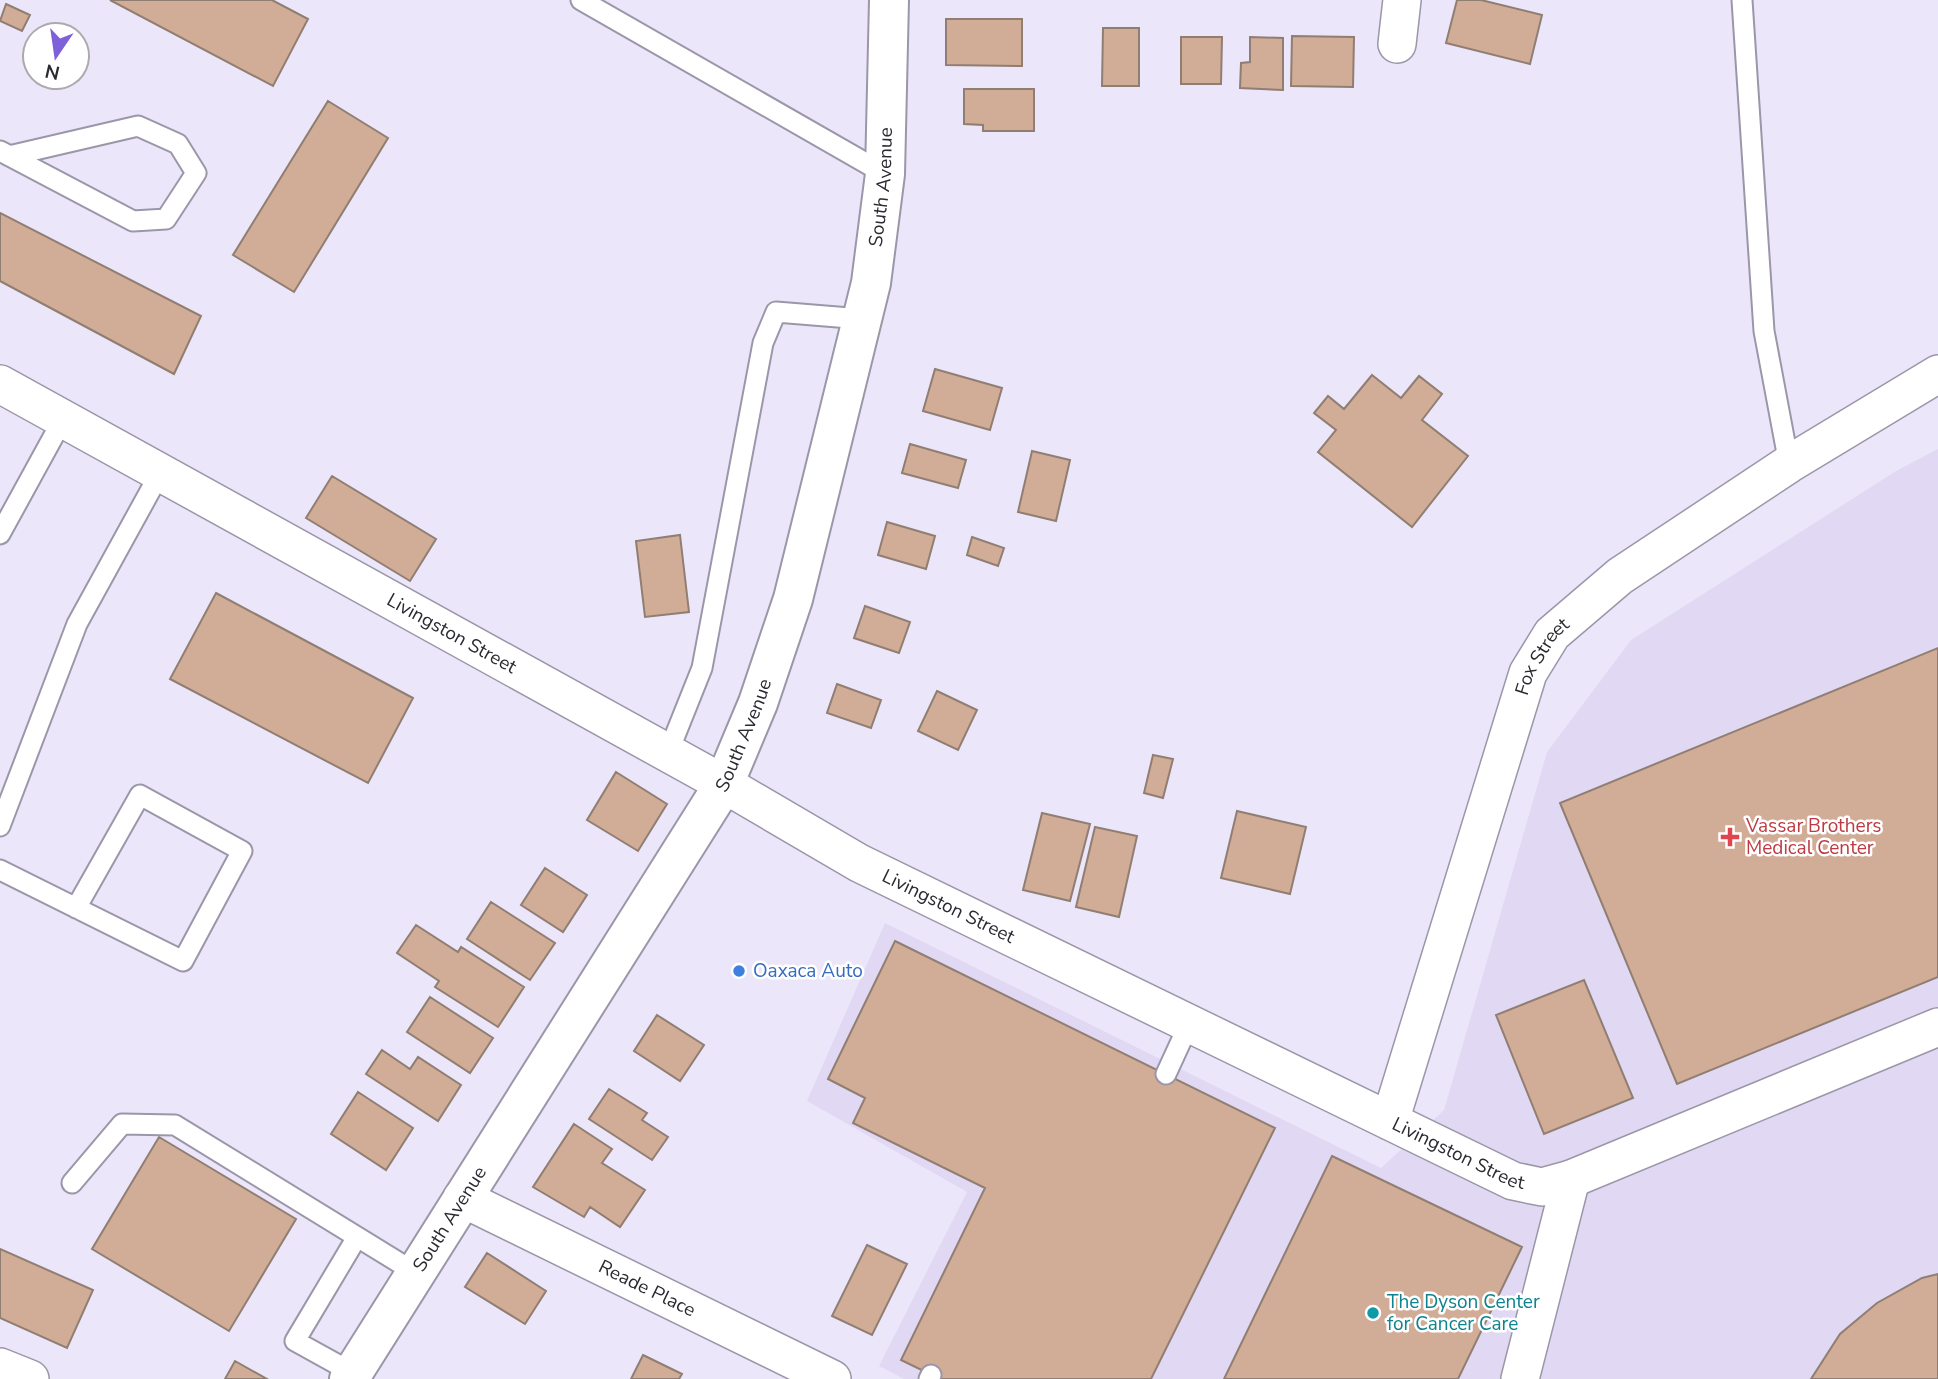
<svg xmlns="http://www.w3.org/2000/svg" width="1938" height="1379" font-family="'Nunito Sans',sans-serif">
<rect width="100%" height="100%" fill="#ece6fa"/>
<path fill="#e1d9f4" d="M 1938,449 L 1938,1379 L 904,1379 L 879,1366 L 967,1192 L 807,1101 L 885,923 L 1381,1168 L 1444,1110 L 1547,752 L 1631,640 L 1896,471 Z"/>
<path fill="#d1ac96" stroke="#907e73" stroke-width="2" d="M 110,0 L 272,0 L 308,19 L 273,86 Z
M 1457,0 L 1481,0 L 1542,15 L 1530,64 L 1446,43 Z
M 6,4 L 30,15 L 22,31 L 0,21 Z
M 946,19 L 1022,19 L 1022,66 L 946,65 Z
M 1103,28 L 1139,28 L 1139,86 L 1102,86 Z
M 1292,36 L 1354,37 L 1353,87 L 1291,86 Z
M 1181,37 L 1222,37 L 1221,84 L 1181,84 Z
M 1250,37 L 1283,38 L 1283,90 L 1240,88 L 1241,63 L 1250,62 Z
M 964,89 L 1034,89 L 1034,131 L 983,131 L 983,125 L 964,124 Z
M 328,101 L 388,138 L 294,292 L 233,255 Z
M 0,213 L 201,316 L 174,374 L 0,281 Z
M 935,369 L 1002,388 L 990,430 L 923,411 Z
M 1372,375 L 1401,398 L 1419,376 L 1442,394 L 1422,420 L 1468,456 L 1412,527 L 1318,452 L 1336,430 L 1314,413 L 1328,396 L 1344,409 Z
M 910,444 L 966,460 L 958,488 L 902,473 Z
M 1032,451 L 1070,460 L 1056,521 L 1018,512 Z
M 332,476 L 436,539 L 410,581 L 306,518 Z
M 887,522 L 935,536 L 926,569 L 878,555 Z
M 680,535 L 689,612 L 645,617 L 636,541 Z
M 972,537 L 1004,548 L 998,566 L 967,555 Z
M 216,593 L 413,698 L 368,783 L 170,679 Z
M 865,606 L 910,622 L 899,653 L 854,638 Z
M 1938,648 L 1938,977 L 1677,1084 L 1560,803 Z
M 837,684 L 881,700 L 871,728 L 827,713 Z
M 937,691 L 977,710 L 958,750 L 918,731 Z
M 1153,755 L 1173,759 L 1163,798 L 1144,793 Z
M 616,772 L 667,804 L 638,851 L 587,820 Z
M 1237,811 L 1306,827 L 1290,894 L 1221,878 Z
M 1042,813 L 1090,824 L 1070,901 L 1023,890 Z
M 1095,827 L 1137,836 L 1119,917 L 1076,907 Z
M 545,868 L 587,895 L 563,932 L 521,905 Z
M 491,902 L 555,943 L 530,980 L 467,939 Z
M 416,925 L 458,952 L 461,947 L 524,987 L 498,1027 L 435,987 L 439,981 L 397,953 Z
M 895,941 L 1275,1128 L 1151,1379 L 940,1379 L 901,1360 L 985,1188 L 853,1123 L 865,1098 L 828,1079 Z
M 1584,980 L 1633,1098 L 1544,1134 L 1496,1015 Z
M 430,997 L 493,1038 L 470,1073 L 407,1032 Z
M 657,1015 L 704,1045 L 680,1081 L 634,1051 Z
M 382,1050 L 410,1069 L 418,1057 L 461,1085 L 438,1121 L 366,1074 Z
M 609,1089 L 647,1113 L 642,1120 L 668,1137 L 652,1160 L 589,1119 Z
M 358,1092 L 413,1128 L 386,1170 L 331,1134 Z
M 574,1124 L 612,1149 L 602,1163 L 645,1190 L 620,1227 L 590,1207 L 584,1217 L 533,1187 Z
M 159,1137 L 296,1219 L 229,1331 L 92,1249 Z
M 1332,1156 L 1522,1247 L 1458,1379 L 1224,1379 Z
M 867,1245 L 907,1264 L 872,1335 L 832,1316 Z
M 0,1249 L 93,1290 L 67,1348 L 0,1318 Z
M 487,1253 L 546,1291 L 525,1324 L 465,1287 Z
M 1938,1274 L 1938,1379 L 1811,1379 L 1840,1334 L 1877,1303 L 1922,1278 Z
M 643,1355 L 682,1374 L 679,1379 L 631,1379 Z
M 235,1361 L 267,1379 L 225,1379 Z"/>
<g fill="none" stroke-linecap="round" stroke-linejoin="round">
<g stroke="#9b96a8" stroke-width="23">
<path id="service" d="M 581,0 L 885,174
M 1742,0 L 1764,331 L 1789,464
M 0,151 L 133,221 L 166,219 L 196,173 L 178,144 L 138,126 L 9,156
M 0,534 L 63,419
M 668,753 L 702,668 L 763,343 L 776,312 L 862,319
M 0,826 L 77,624 L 160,473
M 0,870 L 183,961 L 242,851 L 140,795 L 76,908
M 1166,1074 L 1189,1024
M 72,1183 L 122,1124 L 175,1125 L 416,1273
M 353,1373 L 295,1341 L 357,1237
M 929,1379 L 931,1375"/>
</g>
<g stroke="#9b96a8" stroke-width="40">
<g id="minor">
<path d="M 1397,44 L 1402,0"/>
<path id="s1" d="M 0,384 L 724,784 L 859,863 L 1513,1181 L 1542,1187 L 1571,1179 L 1938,1027"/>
<path id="s2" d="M 1390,1121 L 1528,673 L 1552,634 L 1620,576 L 1789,464 L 1938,374"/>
<path id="s3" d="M 462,1198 L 832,1379"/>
<path d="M 0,1367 L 30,1379"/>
<path d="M 1520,1379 L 1571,1179"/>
</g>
</g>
<g stroke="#9b96a8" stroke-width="42">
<g id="tertiary">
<path id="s4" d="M 349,1379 L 724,784 L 758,703 L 793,599 L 871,283 L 885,174 L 889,0"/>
</g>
</g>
<use href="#service" stroke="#fff" stroke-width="19"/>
<use href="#minor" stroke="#fff" stroke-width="37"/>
<use href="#tertiary" stroke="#fff" stroke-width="38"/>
</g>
<path fill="#e0444e" stroke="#fff" stroke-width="2.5" d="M1726.5 826.5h7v7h7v7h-7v7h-7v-7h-7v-7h7z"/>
<circle fill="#3f7fe0" stroke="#fff" stroke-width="2.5" cx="739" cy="971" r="7"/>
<circle fill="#0f9aa8" stroke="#fff" stroke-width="2.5" cx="1373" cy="1313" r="7"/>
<g text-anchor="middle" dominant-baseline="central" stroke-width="5" stroke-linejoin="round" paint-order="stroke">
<g font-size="19" fill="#2c2a31" stroke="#fff">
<text stroke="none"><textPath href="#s4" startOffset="1323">South Avenue</textPath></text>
<text stroke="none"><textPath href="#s1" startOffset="516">Livingston Street</textPath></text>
<text stroke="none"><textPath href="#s2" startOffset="490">Fox Street</textPath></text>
<text stroke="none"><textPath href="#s4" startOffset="756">South Avenue</textPath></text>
<text stroke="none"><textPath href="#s1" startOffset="1083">Livingston Street</textPath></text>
<text stroke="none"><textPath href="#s1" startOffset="1650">Livingston Street</textPath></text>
<text stroke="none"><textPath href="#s4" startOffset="189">South Avenue</textPath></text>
<text stroke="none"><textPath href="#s3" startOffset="206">Reade Place</textPath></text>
</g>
<g font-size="19" fill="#be3a42" stroke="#fff" text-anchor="start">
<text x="1746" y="826">Vassar Brothers<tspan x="1746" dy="22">Medical Center</tspan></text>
</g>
<g font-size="19" fill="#366cbe" stroke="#fff" text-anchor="start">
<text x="753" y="971">Oaxaca Auto</text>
</g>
<g font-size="19" fill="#0d838f" stroke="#fff" text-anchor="start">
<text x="1387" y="1302">The Dyson Center<tspan x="1387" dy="22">for Cancer Care</tspan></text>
</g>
</g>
<g transform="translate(56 56) rotate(193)"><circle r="33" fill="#ffffff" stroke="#abaaad" stroke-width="2"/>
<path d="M0-5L12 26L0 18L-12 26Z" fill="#7f60db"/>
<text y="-10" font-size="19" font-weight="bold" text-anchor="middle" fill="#2c2a31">N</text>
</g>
</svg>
